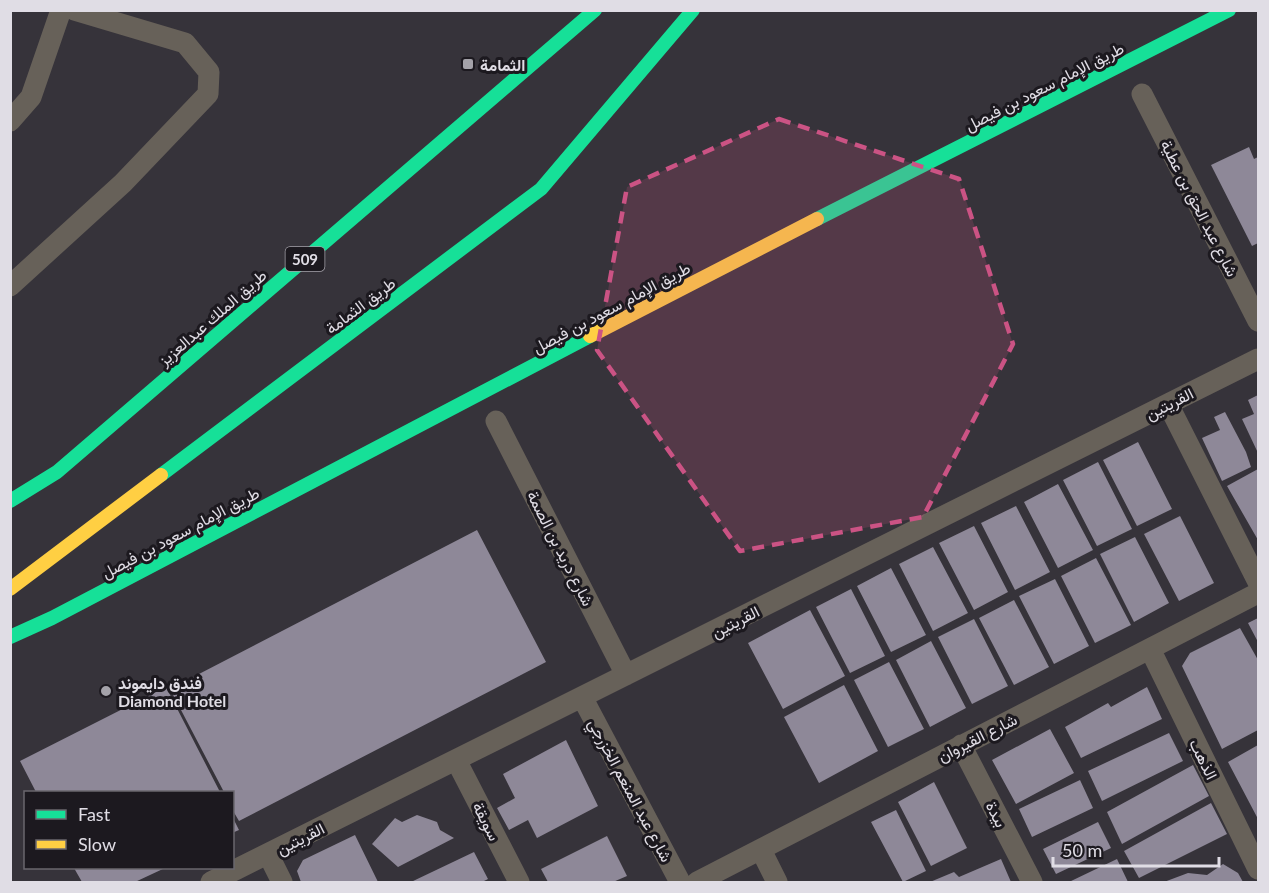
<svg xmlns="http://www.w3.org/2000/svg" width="1269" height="893" font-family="Lato,Vazirmatn,sans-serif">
<rect width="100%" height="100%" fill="#36333a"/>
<path fill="#8e8898" d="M 1249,147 L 1254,159 L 1258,157 L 1258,243 L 1252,246 L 1211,165 Z
M 1258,395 L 1258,453 L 1242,419 L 1254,414 L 1248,400 Z
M 1225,412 L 1246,452 L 1251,467 L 1222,481 L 1202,438 L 1220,430 L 1214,417 Z
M 1138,442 L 1172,509 L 1137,526 L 1103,460 Z
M 1098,462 L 1132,529 L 1097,546 L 1063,480 Z
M 1258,469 L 1258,540 L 1227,486 Z
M 1058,484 L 1093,550 L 1058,568 L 1024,502 Z
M 1016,506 L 1050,572 L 1015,590 L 981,523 Z
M 1180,516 L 1214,583 L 1179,601 L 1144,534 Z
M 974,526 L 1008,592 L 974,610 L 939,543 Z
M 477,530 L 546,662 L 239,821 L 232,809 L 232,792 L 224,792 L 170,689 Z
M 1135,537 L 1169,603 L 1134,622 L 1100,554 Z
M 933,547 L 968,613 L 933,631 L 899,564 Z
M 1096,558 L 1131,625 L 1095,643 L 1061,576 Z
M 891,568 L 926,635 L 891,652 L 857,586 Z
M 1055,579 L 1089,646 L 1054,664 L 1019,596 Z
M 851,589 L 885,656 L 850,673 L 816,607 Z
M 1014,600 L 1049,667 L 1014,685 L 979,618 Z
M 810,610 L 845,676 L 783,709 L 748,643 Z
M 1258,618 L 1258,642 L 1248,623 Z
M 974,619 L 1008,686 L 972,704 L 938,637 Z
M 1240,628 L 1258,660 L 1258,730 L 1222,749 L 1182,666 L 1190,653 Z
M 931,641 L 966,708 L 930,727 L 896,660 Z
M 889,662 L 924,729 L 888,747 L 854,680 Z
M 844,685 L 878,751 L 819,783 L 784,717 Z
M 166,687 L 220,792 L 36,792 L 20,761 Z
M 1147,687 L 1162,719 L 1081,758 L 1065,727 L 1108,703 L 1111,707 Z
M 1050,729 L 1074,773 L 1016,804 L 992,760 Z
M 1169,733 L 1183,761 L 1102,801 L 1088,771 Z
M 566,740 L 598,806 L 537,838 L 528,820 L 509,830 L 497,808 L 515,798 L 503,774 Z
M 1258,745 L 1258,819 L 1228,762 Z
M 1193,765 L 1209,796 L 1122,844 L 1107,812 Z
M 1080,780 L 1093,808 L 1032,837 L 1019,809 Z
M 934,782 L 967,848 L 931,866 L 898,802 Z
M 1211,803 L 1227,834 L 1139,878 L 1124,851 Z
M 896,810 L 926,871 L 903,882 L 871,822 Z
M 417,815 L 437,822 L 440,830 L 454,838 L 398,867 L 372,844 L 395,818 L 402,822 Z
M 232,816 L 239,830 L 232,833 Z
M 1098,822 L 1111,848 L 1056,874 L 1043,849 Z
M 355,835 L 378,882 L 301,882 L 297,871 L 303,860 Z
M 607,836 L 627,876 L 613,882 L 548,882 L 541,869 Z
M 474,852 L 488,879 L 482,882 L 411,882 Z
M 1001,859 L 1011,882 L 930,882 L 954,872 L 959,877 Z
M 1117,859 L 1128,882 L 1069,882 Z
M 1223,864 L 1238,873 L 1243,882 L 1164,882 L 1188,873 L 1207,875 Z
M 74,868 L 165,868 L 135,882 L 82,882 Z"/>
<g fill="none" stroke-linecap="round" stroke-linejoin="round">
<path stroke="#676159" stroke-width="21" d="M 1142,94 L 1258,321
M 10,121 L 31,97 L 61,10
M 10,286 L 123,183 L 208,94 L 209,72 L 185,43 L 74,10
M 1168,404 L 1258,582
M 496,421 L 626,675
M 1150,649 L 1258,869
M 582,697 L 680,882
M 961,745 L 1032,882
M 456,760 L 519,882
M 761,850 L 777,882
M 268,854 L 282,882
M 211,882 L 1258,359
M 697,882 L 1258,593"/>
<path stroke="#16e098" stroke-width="14" d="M 817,219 L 1229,10
M 161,475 L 541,189 L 693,10
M 10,501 L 57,472 L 595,10
M 10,637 L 52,618 L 590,336"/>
<path stroke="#ffcf43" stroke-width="14" d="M 590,336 L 817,219
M 10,589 L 161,475"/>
</g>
<path fill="#cb5384" fill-opacity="0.2" stroke="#cb5384" stroke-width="4.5" stroke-dasharray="12 8" stroke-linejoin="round" d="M 779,119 L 959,179 L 1013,344 L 923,517 L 740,551 L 597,350 L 627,187 Z"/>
<g fill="#a4a2a9" stroke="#1c191f" stroke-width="2">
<rect x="462" y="58" width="12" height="12" rx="3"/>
<circle cx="106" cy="691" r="6"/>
</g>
<g text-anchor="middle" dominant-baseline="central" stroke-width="6" stroke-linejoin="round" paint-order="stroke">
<rect fill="#1c191f" stroke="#a5a2aa" stroke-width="1.5" x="285.5" y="247" width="39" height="24" rx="4.5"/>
<g font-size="15" font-weight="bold" fill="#e0dde5">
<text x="305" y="259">509</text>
</g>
<g font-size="16" font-weight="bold" fill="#e0dde5" stroke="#1c191f" text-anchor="start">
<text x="480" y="64">الثمامة</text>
<text x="118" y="682">فندق دايموند<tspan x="118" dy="18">Diamond Hotel</tspan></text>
</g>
<g font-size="16" fill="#e0dde5" stroke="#1c191f">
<text transform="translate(1044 86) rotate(-27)">طريق الإمام سعود بن فيصل</text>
<text transform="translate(1200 208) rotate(63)">شارع عبد الحق بن عطية</text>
<text transform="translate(360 305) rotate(-37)">طريق الثمامة</text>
<text transform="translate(611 307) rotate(-28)">طريق الإمام سعود بن فيصل</text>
<text transform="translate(212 317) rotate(-41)">طريق الملك عبدالعزيز</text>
<text transform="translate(1169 403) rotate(-27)">القريتين</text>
<text transform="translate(180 532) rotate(-28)">طريق الإمام سعود بن فيصل</text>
<text transform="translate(561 548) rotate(63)">شارع دريد بن الصمة</text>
<text transform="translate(735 621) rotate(-27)">القريتين</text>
<text transform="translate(977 737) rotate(-27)">شارع القيروان</text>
<text transform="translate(1204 759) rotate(64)">الذهب</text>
<text transform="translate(631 790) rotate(62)">شارع عبد المنعم الخزرجي</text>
<text transform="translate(997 814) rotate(63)">بيدة</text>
<text transform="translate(487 821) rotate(63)">سويقة</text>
<text transform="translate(300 838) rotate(-27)">القريتين</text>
</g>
</g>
<rect width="1269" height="893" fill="none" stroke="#e0dde5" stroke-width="24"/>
<rect x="24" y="791" width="210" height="78" fill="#1c191f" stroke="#6a676e" stroke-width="1.5"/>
<rect x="36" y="810" width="30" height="9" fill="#16e098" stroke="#6a676e" stroke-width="1.5"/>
<text x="78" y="821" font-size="18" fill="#e0dde5">Fast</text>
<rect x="36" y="840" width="30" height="9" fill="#ffcf43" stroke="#6a676e" stroke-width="1.5"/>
<text x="78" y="851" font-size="18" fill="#e0dde5">Slow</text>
<path d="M1053 857v9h166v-9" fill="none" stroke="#e0dde5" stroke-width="3"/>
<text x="1062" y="857" font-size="18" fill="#e0dde5" stroke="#1c191f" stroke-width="4.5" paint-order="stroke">50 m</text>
</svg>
